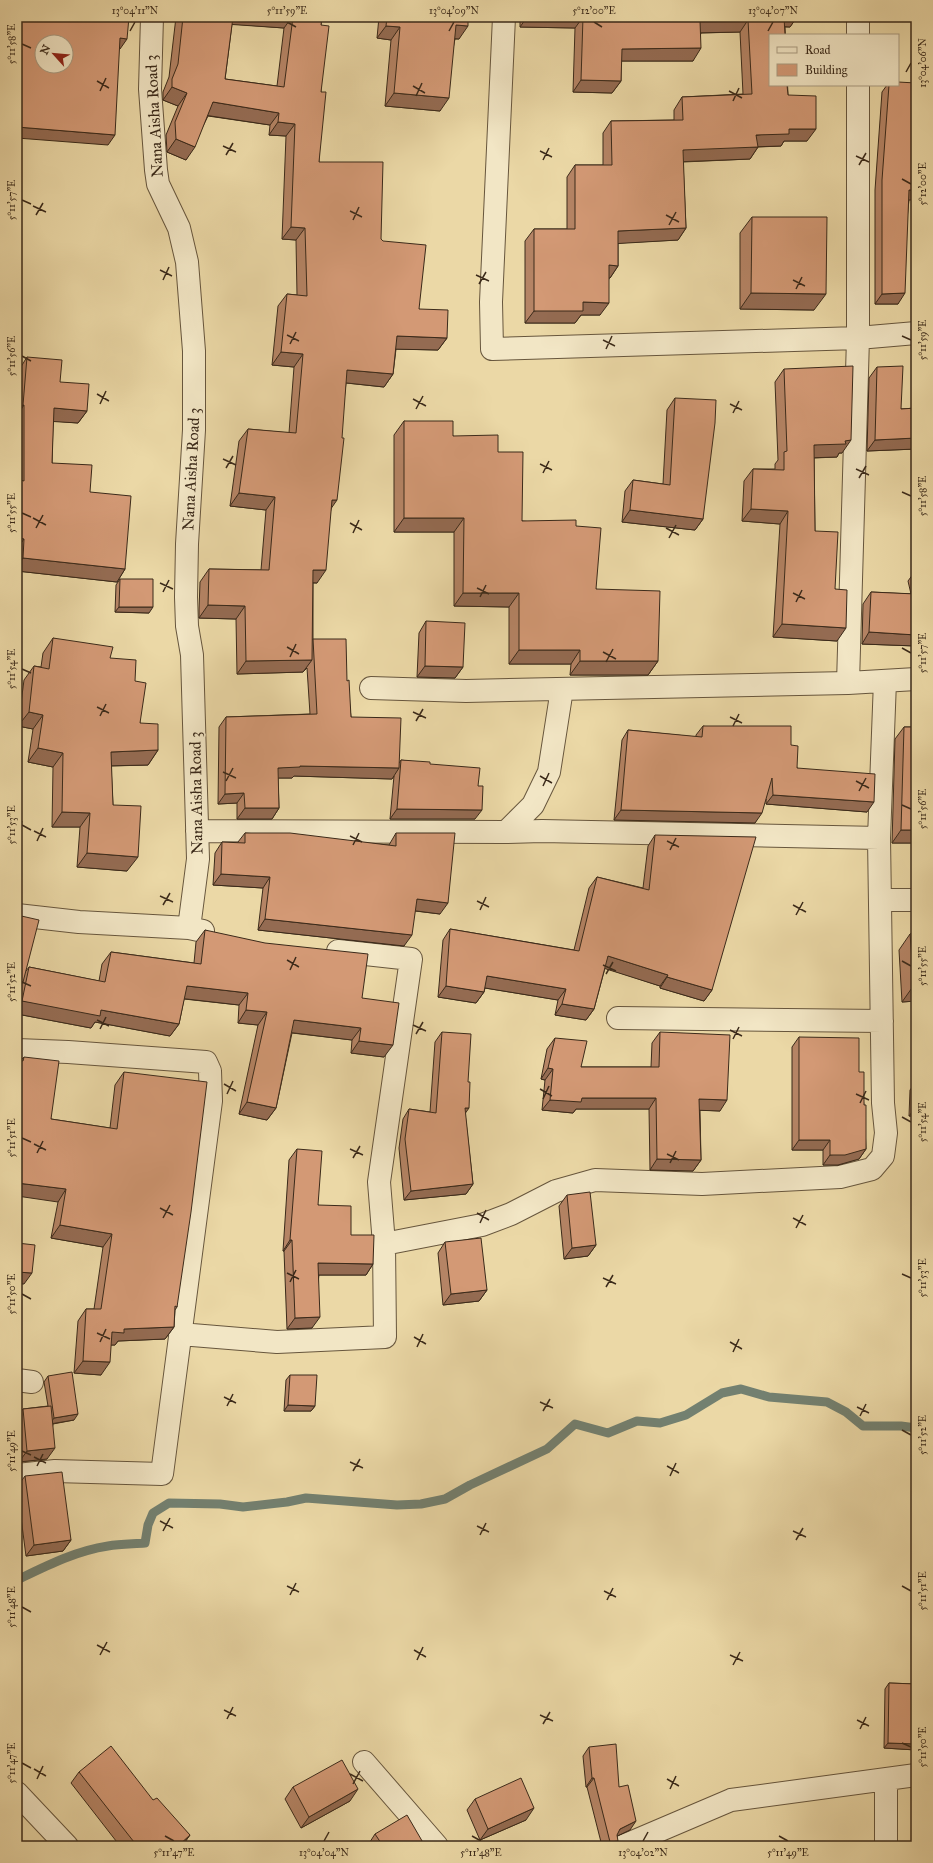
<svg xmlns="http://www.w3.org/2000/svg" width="933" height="1863" font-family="'IM FELL Great Primer',serif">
<rect width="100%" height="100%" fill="#ebd8a6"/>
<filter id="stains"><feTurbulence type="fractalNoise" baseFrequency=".005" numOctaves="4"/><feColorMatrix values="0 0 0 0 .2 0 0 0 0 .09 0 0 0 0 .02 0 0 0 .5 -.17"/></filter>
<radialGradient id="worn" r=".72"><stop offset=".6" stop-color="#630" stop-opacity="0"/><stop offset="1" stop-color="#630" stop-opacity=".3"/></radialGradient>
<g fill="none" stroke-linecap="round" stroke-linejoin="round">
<path stroke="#738070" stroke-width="9" d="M 17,1580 C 46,1566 75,1551 108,1546 C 120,1544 133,1544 145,1543 L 148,1525 L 153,1513 L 169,1503 L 220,1504 L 243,1507 L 287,1502 L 306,1498 L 397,1505 L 421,1504 L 445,1499 L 470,1485 L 547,1449 L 575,1424 L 608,1433 L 637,1421 L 660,1423 L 686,1415 L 722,1393 L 741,1389 L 769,1397 L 827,1402 L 846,1412 L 863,1426 L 901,1426 L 916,1428"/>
<g stroke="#67563d" stroke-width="24">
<path id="minor" d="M 152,17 L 150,89 L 156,170 L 158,184 L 179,228 L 187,262 L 194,351 L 194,430 L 187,544 L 186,597 L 187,626 L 192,655 L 198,859 L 189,928
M 504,17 L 491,302 L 492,349 L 858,338 L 916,333
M 858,17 L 858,35
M 848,683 L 858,338 L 858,85
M 371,688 L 466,691 L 848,683 L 916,679
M 197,831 L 506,832 L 542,831 L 879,838
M 506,832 L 533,805 L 549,772 L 562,689
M 880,900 L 916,900
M 17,915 L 79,922 L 189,928 L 203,931
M 338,951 L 411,959 L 379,1182 L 384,1244
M 618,1018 L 882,1021
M 17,1050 L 68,1052 L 206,1062 L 210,1071 L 211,1101 L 162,1474 L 55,1471 L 17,1475
M 180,1334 L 277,1342 L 385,1337 L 384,1244 L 482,1225 L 511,1214 L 556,1191 L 595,1180 L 702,1184 L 840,1177 L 872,1169 L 883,1156 L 886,1133 L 883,1103 L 879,838 L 885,681
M 17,1380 L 32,1382
M 364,1762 L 437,1846
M 17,1793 L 67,1846
M 623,1846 L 731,1800 L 916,1775
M 886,1846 L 886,1780"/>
</g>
<use href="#minor" stroke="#f2e6c5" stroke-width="22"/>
</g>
<path fill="#b58465" stroke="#3b2a1a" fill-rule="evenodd" d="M 176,17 L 322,17 L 321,25 L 321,92 L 319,162 L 381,239 L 419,309 L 447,338 L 438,350 L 396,349 L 393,374 L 384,387 L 346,383 L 331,509 L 317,583 L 313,583 L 313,640 L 347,681 L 351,717 L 399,763 L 401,760 L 430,764 L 475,819 L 390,819 L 394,776 L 392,779 L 294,776 L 292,778 L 278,778 L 279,808 L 272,819 L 237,819 L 237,803 L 218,804 L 219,727 L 226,717 L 310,714 L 307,668 L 303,672 L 237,674 L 236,619 L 199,618 L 199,610 L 200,582 L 209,569 L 261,570 L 266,510 L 230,506 L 239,441 L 248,429 L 289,433 L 294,367 L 272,365 L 278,306 L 287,294 L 297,295 L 296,240 L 282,239 L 286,136 L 269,135 L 270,125 L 208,116 L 186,160 L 167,152 L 166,135 L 178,106 L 163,100 L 163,92 L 169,77 ZM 232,24 L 284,28 L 277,86 L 225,79 Z
M 379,17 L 468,17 L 459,39 L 455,39 L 440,111 L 385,106 L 391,40 L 377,38 Z
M 520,17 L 797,17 L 790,27 L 785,27 L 788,95 L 807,141 L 784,141 L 781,146 L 758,147 L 750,159 L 683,162 L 686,228 L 678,240 L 618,243 L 618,266 L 610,278 L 609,278 L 600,315 L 581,315 L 575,323 L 525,323 L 525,241 L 534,229 L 567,229 L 567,177 L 575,165 L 603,165 L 603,133 L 611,121 L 674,120 L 674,110 L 682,97 L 743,94 L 740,32 L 701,33 L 693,61 L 621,61 L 621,81 L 612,93 L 573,92 L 575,28 L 520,27 Z
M 887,85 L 898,85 L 909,200 L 898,304 L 875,304 L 875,190 L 882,92 Z
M 752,217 L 814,310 L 740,309 L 740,233 Z
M 27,357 L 60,382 L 87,411 L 78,423 L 53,421 L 52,463 L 90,492 L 125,569 L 117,582 L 17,571 L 17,386 L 19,370 Z
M 877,367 L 901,409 L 916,408 L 916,449 L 867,451 L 869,378 Z
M 784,369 L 842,453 L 839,453 L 837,457 L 814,458 L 815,531 L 835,589 L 837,641 L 773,637 L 780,524 L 742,521 L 744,481 L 753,469 L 775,469 L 775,464 L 778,460 L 775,382 Z
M 675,398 L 703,519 L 695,530 L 622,522 L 625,491 L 633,480 L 663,484 L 667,410 Z
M 404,421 L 453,436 L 498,452 L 522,521 L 576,526 L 596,589 L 658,661 L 648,675 L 570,675 L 571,664 L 509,664 L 509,607 L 454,606 L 454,532 L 394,532 L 394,435 Z
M 916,570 L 916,646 L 862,644 L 863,604 L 871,592 L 911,594 L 908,581 Z
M 120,579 L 149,613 L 115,612 L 116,585 Z
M 426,621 L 463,667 L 455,678 L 417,677 L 419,633 Z
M 53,638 L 110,658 L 135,681 L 140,723 L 158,750 L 148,765 L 111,766 L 113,805 L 127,871 L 77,867 L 80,827 L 52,827 L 53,767 L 28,762 L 33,729 L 18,726 L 24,680 L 34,666 L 41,667 L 43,653 Z
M 703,726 L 791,745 L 797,768 L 867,812 L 766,804 L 766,799 L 755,823 L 614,820 L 622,740 L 628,730 L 696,737 L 696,735 Z
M 904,727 L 916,727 L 916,843 L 892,843 L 895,739 Z
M 245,833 L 389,845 L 396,833 L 440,914 L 415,911 L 404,946 L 258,930 L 263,888 L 213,885 L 215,853 L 222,842 L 238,842 Z
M 655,835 L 712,990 L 704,1001 L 660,988 L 660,986 L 605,968 L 594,1009 L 586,1020 L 555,1015 L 558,1000 L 485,988 L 484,992 L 476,1003 L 438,997 L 443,940 L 450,929 L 574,950 L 589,888 L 597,877 L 643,888 L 648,846 Z
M 17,915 L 26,971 L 29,967 L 99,981 L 102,964 L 111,952 L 194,963 L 196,942 L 205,930 L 362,998 L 384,1057 L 351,1053 L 352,1040 L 292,1033 L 276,1108 L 267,1120 L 239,1114 L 258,1025 L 238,1023 L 239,1005 L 184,999 L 179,1024 L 170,1036 L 95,1022 L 91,1028 L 17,1014 L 17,997 L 19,989 L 17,991 Z
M 916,933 L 916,1001 L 902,1002 L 899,950 L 910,934 Z
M 442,1032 L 465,1113 L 473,1184 L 466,1194 L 404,1200 L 399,1148 L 403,1119 L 409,1109 L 430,1112 L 435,1042 Z
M 660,1032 L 720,1111 L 700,1110 L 701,1160 L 693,1171 L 650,1170 L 649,1109 L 576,1109 L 573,1113 L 542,1110 L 545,1080 L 541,1079 L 547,1049 L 555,1038 L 581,1067 L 651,1067 L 652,1043 Z
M 799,1037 L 859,1072 L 864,1105 L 866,1149 L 859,1159 L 838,1165 L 823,1165 L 823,1150 L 792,1150 L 792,1047 Z
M 24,1057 L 51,1119 L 110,1128 L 115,1085 L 124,1072 L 177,1307 L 175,1310 L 174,1327 L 165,1339 L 118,1341 L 115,1345 L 111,1345 L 101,1375 L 74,1373 L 78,1321 L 86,1309 L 94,1309 L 103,1247 L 51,1238 L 58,1202 L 21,1060 Z
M 916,1082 L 916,1116 L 909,1116 L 910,1090 Z
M 297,1149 L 318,1205 L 351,1235 L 373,1264 L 366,1275 L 319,1275 L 312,1328 L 287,1329 L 284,1251 L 283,1251 L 289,1160 Z
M 567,1195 L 596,1245 L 588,1256 L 564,1259 L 559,1206 Z
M 445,1242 L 487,1290 L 479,1301 L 443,1305 L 438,1253 Z
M 290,1375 L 315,1406 L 311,1411 L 284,1411 L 286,1380 Z
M 48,1376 L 74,1420 L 53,1424 L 47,1459 L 19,1462 L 17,1440 L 17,1417 L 23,1409 L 48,1406 L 44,1382 Z
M 25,1476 L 71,1540 L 63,1551 L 26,1556 L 17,1487 Z
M 916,1657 L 916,1750 L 884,1748 L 885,1689 L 889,1683 L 915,1684 Z
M 589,1747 L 619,1787 L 630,1830 L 617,1836 L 614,1846 L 602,1846 L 587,1787 L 586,1787 L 583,1756 Z
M 79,1772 L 153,1800 L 190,1835 L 182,1846 L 120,1846 L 71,1783 Z
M 293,1787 L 350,1801 L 301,1828 L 285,1799 Z
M 475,1799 L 526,1820 L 480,1840 L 467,1810 Z
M 375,1834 L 425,1846 L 368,1846 L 368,1845 Z"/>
<path fill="#946b52" stroke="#3b2a1a" d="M 230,17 L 292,17 L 284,28 L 225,24 Z
M 527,17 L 583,17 L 575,28 L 520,27 Z
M 782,17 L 797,17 L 790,27 L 776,26 Z
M 748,20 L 740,32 L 692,33 L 700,21 Z
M 456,25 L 468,26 L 459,39 L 447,38 Z
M 386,26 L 400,27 L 391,40 L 377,38 Z
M 120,38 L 127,39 L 120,49 L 113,48 Z
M 701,48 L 693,61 L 613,61 L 622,49 Z
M 581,80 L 621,81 L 612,93 L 573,92 Z
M 172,87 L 187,93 L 178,106 L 163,100 Z
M 394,93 L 449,98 L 440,111 L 385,106 Z
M 213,102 L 279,113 L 270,125 L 204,115 Z
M 278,122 L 295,124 L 286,136 L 269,135 Z
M 17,127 L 115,135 L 108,145 L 17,138 Z
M 789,129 L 816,129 L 807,141 L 784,141 L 781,146 L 750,147 L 758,147 L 750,159 L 674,162 L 683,150 Z
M 176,139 L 195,147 L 186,160 L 167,152 Z
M 909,190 L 916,190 L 916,200 L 902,200 Z
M 291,227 L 305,228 L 296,240 L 282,239 Z
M 686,228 L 678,240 L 610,244 L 618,231 Z
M 609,265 L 618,266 L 610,278 L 600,277 Z
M 751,293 L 826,294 L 814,310 L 740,309 Z
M 905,293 L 898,304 L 875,304 L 882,294 Z
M 583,302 L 609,303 L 600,315 L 581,315 L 575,323 L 525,323 L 534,311 Z
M 397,336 L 447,338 L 438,350 L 388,349 Z
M 281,352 L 303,354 L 294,367 L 272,365 Z
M 347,370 L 393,374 L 384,387 L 338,382 Z
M 23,405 L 24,405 L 17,416 L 17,414 Z
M 54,408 L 87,411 L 78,423 L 45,421 Z
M 916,438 L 916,449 L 867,451 L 875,440 Z
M 851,440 L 842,453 L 839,453 L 837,457 L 805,458 L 814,445 Z
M 239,493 L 275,497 L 266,510 L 230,506 Z
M 332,500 L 337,500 L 328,513 Z
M 751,509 L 788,511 L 780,524 L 742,521 Z
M 630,510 L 703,519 L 695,530 L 622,522 Z
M 404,518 L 464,518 L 454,532 L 394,532 Z
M 17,537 L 24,539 L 17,549 Z
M 23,558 L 125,569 L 117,582 L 17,571 L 17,566 Z
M 313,570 L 326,570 L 317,583 L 304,582 Z
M 463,593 L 519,593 L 509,607 L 454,606 Z
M 208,605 L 245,606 L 236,619 L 199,618 Z
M 119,607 L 153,607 L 149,613 L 115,612 Z
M 782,624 L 846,628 L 837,641 L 773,637 Z
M 869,632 L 916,635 L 916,646 L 862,644 Z
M 519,650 L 580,650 L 571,664 L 509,664 Z
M 312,660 L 303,672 L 237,674 L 246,661 Z
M 580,661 L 658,661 L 648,675 L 570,675 Z
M 425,666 L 463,667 L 455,678 L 417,677 Z
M 29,712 L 43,715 L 33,729 L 18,726 Z
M 38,748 L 63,753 L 53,767 L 28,762 Z
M 158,750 L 148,765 L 101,766 L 111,752 Z
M 300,766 L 399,768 L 392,779 L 294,776 L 292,778 L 271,778 L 278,768 Z
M 244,793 L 237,803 L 218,804 L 225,794 Z
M 773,795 L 874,802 L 867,812 L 766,804 Z
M 245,808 L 279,808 L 272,819 L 237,819 Z
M 397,809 L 482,810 L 475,819 L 390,819 Z
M 621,810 L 762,813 L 755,823 L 614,820 Z
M 62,812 L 90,813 L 80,827 L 52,827 Z
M 901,830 L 916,830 L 916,843 L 892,843 Z
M 87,853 L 138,857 L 127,871 L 77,867 Z
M 221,874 L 270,877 L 263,888 L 213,885 Z
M 417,899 L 448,903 L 440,914 L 409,910 Z
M 265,919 L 412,935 L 404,946 L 258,930 Z
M 608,956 L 668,975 L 660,986 L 600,967 Z
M 487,976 L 566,989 L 558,1000 L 479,987 Z
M 667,977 L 712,990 L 704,1001 L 660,988 Z
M 17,980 L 23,982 L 17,991 Z
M 914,985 L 916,985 L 916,1001 L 902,1002 Z
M 187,986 L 248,993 L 239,1005 L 178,998 Z
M 446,986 L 484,992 L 476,1003 L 438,997 Z
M 22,1001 L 101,1010 L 179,1024 L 170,1036 L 95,1022 L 91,1028 L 17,1014 L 17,1009 Z
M 562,1004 L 594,1009 L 586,1020 L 555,1015 Z
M 246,1010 L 267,1012 L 258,1025 L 238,1023 Z
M 294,1020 L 361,1028 L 352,1040 L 286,1032 Z
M 359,1041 L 393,1045 L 384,1057 L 351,1053 Z
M 548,1068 L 553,1069 L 545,1080 L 541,1079 Z
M 582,1098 L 656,1098 L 649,1109 L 576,1109 L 573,1113 L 542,1110 L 550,1100 Z
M 699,1099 L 727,1100 L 720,1111 L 692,1110 Z
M 247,1102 L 276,1108 L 267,1120 L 239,1114 Z
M 916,1107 L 916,1116 L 909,1116 Z
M 465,1108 L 469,1108 L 462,1118 Z
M 799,1140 L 830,1140 L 823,1150 L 792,1150 Z
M 866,1149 L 859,1159 L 838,1165 L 823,1165 L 830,1155 Z
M 657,1159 L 701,1160 L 693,1171 L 650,1170 Z
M 17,1183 L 66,1189 L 58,1202 L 17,1196 Z
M 473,1184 L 466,1194 L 404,1200 L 411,1191 Z
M 60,1225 L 112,1234 L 103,1247 L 51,1238 Z
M 290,1240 L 292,1240 L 284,1251 L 283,1251 Z
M 596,1245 L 588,1256 L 564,1259 L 572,1248 Z
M 318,1263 L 373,1264 L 366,1275 L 310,1275 Z
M 17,1272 L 32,1273 L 24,1284 L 17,1284 Z
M 487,1290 L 479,1301 L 443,1305 L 451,1294 Z
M 320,1317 L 312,1328 L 287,1329 L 295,1318 Z
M 174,1327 L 165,1339 L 118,1341 L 115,1345 L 103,1345 L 112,1332 L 124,1329 Z
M 83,1361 L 110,1362 L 101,1375 L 74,1373 Z
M 288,1405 L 315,1406 L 311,1411 L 284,1411 Z
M 78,1414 L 74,1420 L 50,1424 L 54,1418 Z
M 55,1448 L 47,1459 L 19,1462 L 27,1451 Z
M 71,1540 L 63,1551 L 26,1556 L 34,1545 Z
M 888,1743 L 916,1744 L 916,1750 L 884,1748 Z
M 592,1778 L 594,1778 L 587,1787 L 586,1787 Z
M 358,1789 L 350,1801 L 301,1828 L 309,1817 Z
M 534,1808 L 526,1820 L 480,1840 L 488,1829 Z
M 636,1821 L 630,1830 L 613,1838 L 620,1829 Z
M 190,1835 L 182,1846 L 178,1846 Z
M 618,1841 L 614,1846 L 607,1846 L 610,1842 Z"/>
<path fill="#d39975" stroke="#3b2a1a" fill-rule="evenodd" d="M 17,17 L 129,17 L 127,39 L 120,38 L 115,135 L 17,127 ZM 42,42 L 66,42 L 66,66 L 42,66 Z
M 183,17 L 233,17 L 225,79 L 284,87 L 293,17 L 322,17 L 321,25 L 329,26 L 321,92 L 326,92 L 319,162 L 383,162 L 381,239 L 383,241 L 426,245 L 419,309 L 448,310 L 447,338 L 397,336 L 393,374 L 347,370 L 342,438 L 344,438 L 337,500 L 332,500 L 326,570 L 313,570 L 312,660 L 246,661 L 245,606 L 208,605 L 209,569 L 269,570 L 275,497 L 239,493 L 248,429 L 296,433 L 303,354 L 281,352 L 287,294 L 307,296 L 305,228 L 291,227 L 295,124 L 278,122 L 279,113 L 213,102 L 195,147 L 176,139 L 175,122 L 187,93 L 172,87 L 172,79 L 178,64 Z
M 387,17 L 468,17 L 468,26 L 456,25 L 449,98 L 394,93 L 400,27 L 386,26 Z
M 583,17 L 784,17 L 785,35 L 770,35 L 770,85 L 787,85 L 788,95 L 816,96 L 816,129 L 789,129 L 789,134 L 756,135 L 758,147 L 683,150 L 686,228 L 618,231 L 618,266 L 609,265 L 609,303 L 583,302 L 583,311 L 534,311 L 534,229 L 575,229 L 575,165 L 612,165 L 611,121 L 683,120 L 682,97 L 752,94 L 748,20 L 700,21 L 701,48 L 622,49 L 621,81 L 581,80 Z
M 898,82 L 916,83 L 916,190 L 909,190 L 905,293 L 882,294 L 882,180 L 889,85 L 898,85 Z
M 752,217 L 827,217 L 826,294 L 751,293 Z
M 27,357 L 62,360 L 60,382 L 89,384 L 87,411 L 54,408 L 52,463 L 92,465 L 90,492 L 131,496 L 125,569 L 23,558 L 24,539 L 17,537 L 17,479 L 24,481 L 24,405 L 23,405 Z
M 853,366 L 851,440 L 845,441 L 846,444 L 814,445 L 815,531 L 838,532 L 835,589 L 847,590 L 846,628 L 782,624 L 788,511 L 751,509 L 753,469 L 784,470 L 784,452 L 787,451 L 784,369 Z
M 903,366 L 901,409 L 916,408 L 916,438 L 875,440 L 877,367 Z
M 675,398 L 716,400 L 715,423 L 703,519 L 630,510 L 633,480 L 670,485 Z
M 404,421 L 453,421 L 453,436 L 498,435 L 498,452 L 523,452 L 522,521 L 576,520 L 576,526 L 601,528 L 596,589 L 660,591 L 658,661 L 580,661 L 580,650 L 519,650 L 519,593 L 463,593 L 464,518 L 404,518 Z
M 120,579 L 153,579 L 153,607 L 119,607 Z
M 871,592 L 916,594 L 916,635 L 869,632 Z
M 426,621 L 465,623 L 463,667 L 425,666 Z
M 53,638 L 113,647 L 110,658 L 136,660 L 135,681 L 146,683 L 140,723 L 158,724 L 158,750 L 111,752 L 113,805 L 141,806 L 138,857 L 87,853 L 90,813 L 62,812 L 63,753 L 38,748 L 43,715 L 29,712 L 34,666 L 49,669 Z
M 313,639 L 346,639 L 347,681 L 349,680 L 351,717 L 401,718 L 399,768 L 300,766 L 300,767 L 278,768 L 279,808 L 245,808 L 244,793 L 225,794 L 226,717 L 317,714 Z
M 703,726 L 791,726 L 791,745 L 798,746 L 797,768 L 875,774 L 874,802 L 773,795 L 772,778 L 762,813 L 621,810 L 628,730 L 702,737 Z
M 904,727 L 916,727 L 916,830 L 901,830 Z
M 401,760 L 430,762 L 430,764 L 480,768 L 478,786 L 483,786 L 482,810 L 397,809 Z
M 17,820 L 22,821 L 17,861 Z
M 245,833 L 290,833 L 396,846 L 396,833 L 455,833 L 448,903 L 417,899 L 412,935 L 265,919 L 270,877 L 221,874 L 222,842 L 245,843 Z
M 655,835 L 756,837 L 712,990 L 667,977 L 668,975 L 608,956 L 594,1009 L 562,1004 L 566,989 L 487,976 L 484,992 L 446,986 L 450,929 L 579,951 L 597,877 L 649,890 Z
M 17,915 L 39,920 L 23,982 L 17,980 Z
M 205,930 L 265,943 L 368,954 L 362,998 L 399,1003 L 393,1045 L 359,1041 L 361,1028 L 294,1020 L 276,1108 L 247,1102 L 267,1012 L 246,1010 L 248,993 L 187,986 L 179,1024 L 101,1010 L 100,1016 L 22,1001 L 29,967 L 105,982 L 111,952 L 201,964 Z
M 916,933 L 916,985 L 914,985 L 910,934 Z
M 442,1032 L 471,1034 L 468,1082 L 470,1082 L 469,1108 L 465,1108 L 473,1184 L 411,1191 L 405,1139 L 409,1109 L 436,1113 Z
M 660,1032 L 730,1035 L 727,1100 L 699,1099 L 701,1160 L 657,1159 L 656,1098 L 582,1098 L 581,1102 L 550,1100 L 553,1069 L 548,1068 L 555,1038 L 587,1041 L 581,1067 L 659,1067 Z
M 799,1037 L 859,1038 L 859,1072 L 864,1072 L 864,1105 L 866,1105 L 866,1149 L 845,1155 L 830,1155 L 830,1140 L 799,1140 Z
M 24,1057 L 59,1061 L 51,1119 L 117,1129 L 124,1072 L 207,1082 L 191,1212 L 177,1307 L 175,1306 L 174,1327 L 124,1329 L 124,1333 L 112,1332 L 110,1362 L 83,1361 L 86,1309 L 101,1309 L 112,1234 L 60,1225 L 66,1189 L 17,1183 L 17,1060 L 23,1061 Z
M 297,1149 L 322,1151 L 318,1205 L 351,1206 L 351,1235 L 374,1235 L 373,1264 L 318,1263 L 320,1317 L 295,1318 L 292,1240 L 290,1240 Z
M 590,1192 L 596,1245 L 572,1248 L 567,1195 Z
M 481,1238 L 487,1290 L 451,1294 L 445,1242 Z
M 17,1243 L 35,1245 L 32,1273 L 17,1272 Z
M 72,1372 L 78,1414 L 54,1418 L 48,1376 Z
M 290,1375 L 317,1375 L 315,1406 L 288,1405 Z
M 51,1406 L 55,1448 L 27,1451 L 23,1409 Z
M 62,1472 L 71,1540 L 34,1545 L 25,1476 Z
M 889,1683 L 916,1684 L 916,1744 L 888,1743 Z
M 616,1744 L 619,1787 L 628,1785 L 636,1821 L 620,1829 L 617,1835 L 618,1841 L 610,1842 L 594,1778 L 592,1778 L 589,1747 Z
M 111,1746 L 153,1800 L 157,1798 L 190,1835 L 178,1846 L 129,1846 L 134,1842 L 79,1772 Z
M 342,1760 L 358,1789 L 309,1817 L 293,1787 Z
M 521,1778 L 534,1808 L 488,1829 L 475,1799 Z
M 407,1815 L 425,1846 L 383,1846 L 375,1834 Z"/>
<path fill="none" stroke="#3b2a1a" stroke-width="1.5" d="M 287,22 L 296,27M 594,22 L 602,27M 130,31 L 135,22M 449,31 L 454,22M 768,31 L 773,22M 22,44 L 31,48M 906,72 L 911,63M 97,81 L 109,88M 413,86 L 425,93M 100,91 L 106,78M 729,91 L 742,98M 416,96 L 422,83M 733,101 L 739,88M 223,146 L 236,152M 540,151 L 552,157M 226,155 L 233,143M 856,156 L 869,162M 543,160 L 549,148M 859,165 L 866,153M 902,179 L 911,184M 22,200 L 31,204M 33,206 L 46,212M 350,211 L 362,217M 36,215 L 43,203M 666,215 L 679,222M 353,220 L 359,207M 669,225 L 676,212M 160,270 L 172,276M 476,275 L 489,281M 163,280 L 169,267M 793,280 L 805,286M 479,284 L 486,272M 796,289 L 802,277M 287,335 L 299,341M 902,336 L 911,340M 603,340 L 615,346M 290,344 L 296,332M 606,349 L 612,336M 22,356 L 31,361M 97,394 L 109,401M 413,399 L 426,406M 100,404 L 106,391M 730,404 L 742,410M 416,409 L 423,396M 733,413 L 739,401M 223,459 L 236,465M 540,464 L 552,470M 226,468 L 233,456M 856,469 L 869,475M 543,473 L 549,461M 859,478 L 866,466M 902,492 L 911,496M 22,513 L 31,517M 33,518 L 46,525M 350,523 L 362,530M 36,528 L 43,515M 666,528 L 679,535M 353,533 L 359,520M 669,538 L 676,525M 160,583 L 173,589M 477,588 L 489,594M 163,592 L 169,580M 793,593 L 805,599M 480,597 L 486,585M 796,602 L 802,590M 287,647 L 299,654M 902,648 L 911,653M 603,652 L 616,659M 290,657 L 296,644M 606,662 L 613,649M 22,669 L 31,673M 97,707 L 109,713M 413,712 L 426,718M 100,716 L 106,704M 730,717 L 742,723M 416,721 L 423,709M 733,726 L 739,714M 223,772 L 236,778M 540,776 L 552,783M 226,781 L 233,768M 856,781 L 869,788M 543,786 L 549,773M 859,791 L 866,778M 902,805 L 911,809M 22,825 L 31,830M 34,831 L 46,837M 350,836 L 362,842M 37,841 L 43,828M 667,841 L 679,847M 353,845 L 359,833M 670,850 L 676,838M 160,896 L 173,902M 477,901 L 489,907M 163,905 L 170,893M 793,905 L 806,912M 480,910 L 486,897M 796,915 L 803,902M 287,960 L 299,967M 902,961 L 911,966M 603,965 L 616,971M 290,970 L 296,957M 606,974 L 613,962M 22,982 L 31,986M 97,1020 L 109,1026M 413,1025 L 426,1031M 100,1029 L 106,1017M 730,1030 L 742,1036M 416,1034 L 423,1022M 733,1039 L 739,1027M 224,1084 L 236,1091M 540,1089 L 552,1096M 227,1094 L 233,1081M 856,1094 L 869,1100M 543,1099 L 549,1086M 860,1103 L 866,1091M 902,1117 L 911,1122M 22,1138 L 31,1142M 34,1144 L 46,1150M 350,1149 L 363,1155M 37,1153 L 43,1141M 667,1154 L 679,1160M 353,1158 L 360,1146M 670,1163 L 676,1151M 160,1208 L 173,1215M 477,1213 L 489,1220M 163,1218 L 170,1205M 793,1218 L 806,1225M 480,1223 L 486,1210M 796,1228 L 803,1215M 287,1273 L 299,1279M 902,1274 L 911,1278M 603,1278 L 616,1284M 290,1282 L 296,1270M 606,1287 L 613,1275M 22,1294 L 31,1299M 97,1333 L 110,1339M 414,1337 L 426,1344M 100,1342 L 106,1329M 730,1342 L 742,1349M 417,1347 L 423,1334M 733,1352 L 739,1339M 224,1397 L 236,1403M 540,1402 L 553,1408M 227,1406 L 233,1394M 857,1407 L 869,1413M 543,1411 L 550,1399M 860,1416 L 866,1404M 902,1430 L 911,1435M 22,1451 L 31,1455M 34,1457 L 46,1463M 350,1462 L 363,1468M 37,1466 L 43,1454M 667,1466 L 679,1473M 353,1471 L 360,1459M 670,1476 L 676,1463M 160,1521 L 173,1528M 477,1526 L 489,1532M 163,1531 L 170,1518M 793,1531 L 806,1537M 480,1535 L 486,1523M 796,1540 L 803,1528M 287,1586 L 299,1592M 902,1586 L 911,1591M 604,1591 L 616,1597M 290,1595 L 296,1583M 607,1600 L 613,1588M 22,1607 L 31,1612M 97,1645 L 110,1652M 414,1650 L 426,1657M 100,1655 L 107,1642M 730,1655 L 743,1661M 417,1660 L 423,1647M 733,1665 L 740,1652M 224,1710 L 236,1716M 540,1715 L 553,1721M 227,1719 L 233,1707M 857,1720 L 869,1726M 543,1724 L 550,1712M 860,1729 L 866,1717M 902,1743 L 911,1747M 22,1763 L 31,1768M 34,1769 L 46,1776M 350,1774 L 363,1781M 37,1779 L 43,1766M 667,1779 L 679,1786M 353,1784 L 360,1771M 670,1789 L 676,1776M 165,1836 L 174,1841M 472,1836 L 481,1841M 779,1836 L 788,1841M 324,1841 L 329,1832M 643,1841 L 648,1832"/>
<g text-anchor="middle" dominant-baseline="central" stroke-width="3" stroke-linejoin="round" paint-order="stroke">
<g font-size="16" fill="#3b2a1a" stroke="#f2e6c5">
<text transform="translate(154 116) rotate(-93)">Nana Aisha Road 3</text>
<text transform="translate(191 469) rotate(-87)">Nana Aisha Road 3</text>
<text transform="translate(196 793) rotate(-91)">Nana Aisha Road 3</text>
</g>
</g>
<rect width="933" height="1863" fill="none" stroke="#ebd8a6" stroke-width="44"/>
<rect x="769" y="34" width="130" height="52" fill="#f2e6c5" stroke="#a99b81"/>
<rect x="777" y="47" width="20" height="6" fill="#f2e6c5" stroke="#a99b81"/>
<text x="805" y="54" font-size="12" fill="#3b2a1a">Road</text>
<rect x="777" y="64" width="20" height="12" fill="#d39975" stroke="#a99b81"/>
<text x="805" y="74" font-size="12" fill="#3b2a1a">Building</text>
<g transform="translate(54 54) rotate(297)"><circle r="19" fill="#f2e6c5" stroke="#a99b81"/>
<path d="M0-3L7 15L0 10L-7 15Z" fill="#8f2418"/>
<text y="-6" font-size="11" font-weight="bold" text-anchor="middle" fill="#3b2a1a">N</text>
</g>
<rect x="22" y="22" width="889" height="1819" fill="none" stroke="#3b2a1a" stroke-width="1.5"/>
<g font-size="10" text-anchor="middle" fill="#3b2a1a">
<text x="135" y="14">13°04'11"N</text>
<text x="287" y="14">5°11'59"E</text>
<text x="454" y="14">13°04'09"N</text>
<text x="594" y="14">5°12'00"E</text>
<text x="773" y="14">13°04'07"N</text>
<text transform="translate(11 44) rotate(-90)" y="4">5°11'58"E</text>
<text transform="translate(922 63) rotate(-90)" y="4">13°04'06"N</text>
<text transform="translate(922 184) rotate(-90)" y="4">5°12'00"E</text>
<text transform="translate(11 200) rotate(-90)" y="4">5°11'57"E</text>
<text transform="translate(922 340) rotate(-90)" y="4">5°11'59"E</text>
<text transform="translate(11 356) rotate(-90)" y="4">5°11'56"E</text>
<text transform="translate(922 496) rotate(-90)" y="4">5°11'58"E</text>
<text transform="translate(11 513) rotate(-90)" y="4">5°11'55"E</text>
<text transform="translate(922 653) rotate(-90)" y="4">5°11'57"E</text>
<text transform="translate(11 669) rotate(-90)" y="4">5°11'54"E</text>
<text transform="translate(922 809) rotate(-90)" y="4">5°11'56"E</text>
<text transform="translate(11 825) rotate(-90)" y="4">5°11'53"E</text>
<text transform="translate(922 966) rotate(-90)" y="4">5°11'55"E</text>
<text transform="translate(11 982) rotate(-90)" y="4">5°11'52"E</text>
<text transform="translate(922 1122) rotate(-90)" y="4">5°11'54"E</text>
<text transform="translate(11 1138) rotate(-90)" y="4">5°11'51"E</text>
<text transform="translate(922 1278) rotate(-90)" y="4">5°11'53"E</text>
<text transform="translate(11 1294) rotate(-90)" y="4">5°11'50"E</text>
<text transform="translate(922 1435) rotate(-90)" y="4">5°11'52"E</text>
<text transform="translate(11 1451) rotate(-90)" y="4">5°11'49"E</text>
<text transform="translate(922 1591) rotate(-90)" y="4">5°11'51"E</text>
<text transform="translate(11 1607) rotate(-90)" y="4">5°11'48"E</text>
<text transform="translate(922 1747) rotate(-90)" y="4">5°11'50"E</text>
<text transform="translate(11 1763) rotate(-90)" y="4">5°11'47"E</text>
<text x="174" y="1856">5°11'47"E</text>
<text x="324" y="1856">13°04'04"N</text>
<text x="481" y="1856">5°11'48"E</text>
<text x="643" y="1856">13°04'02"N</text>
<text x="788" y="1856">5°11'49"E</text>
</g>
<rect width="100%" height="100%" filter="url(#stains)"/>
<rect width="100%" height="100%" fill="url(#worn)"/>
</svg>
